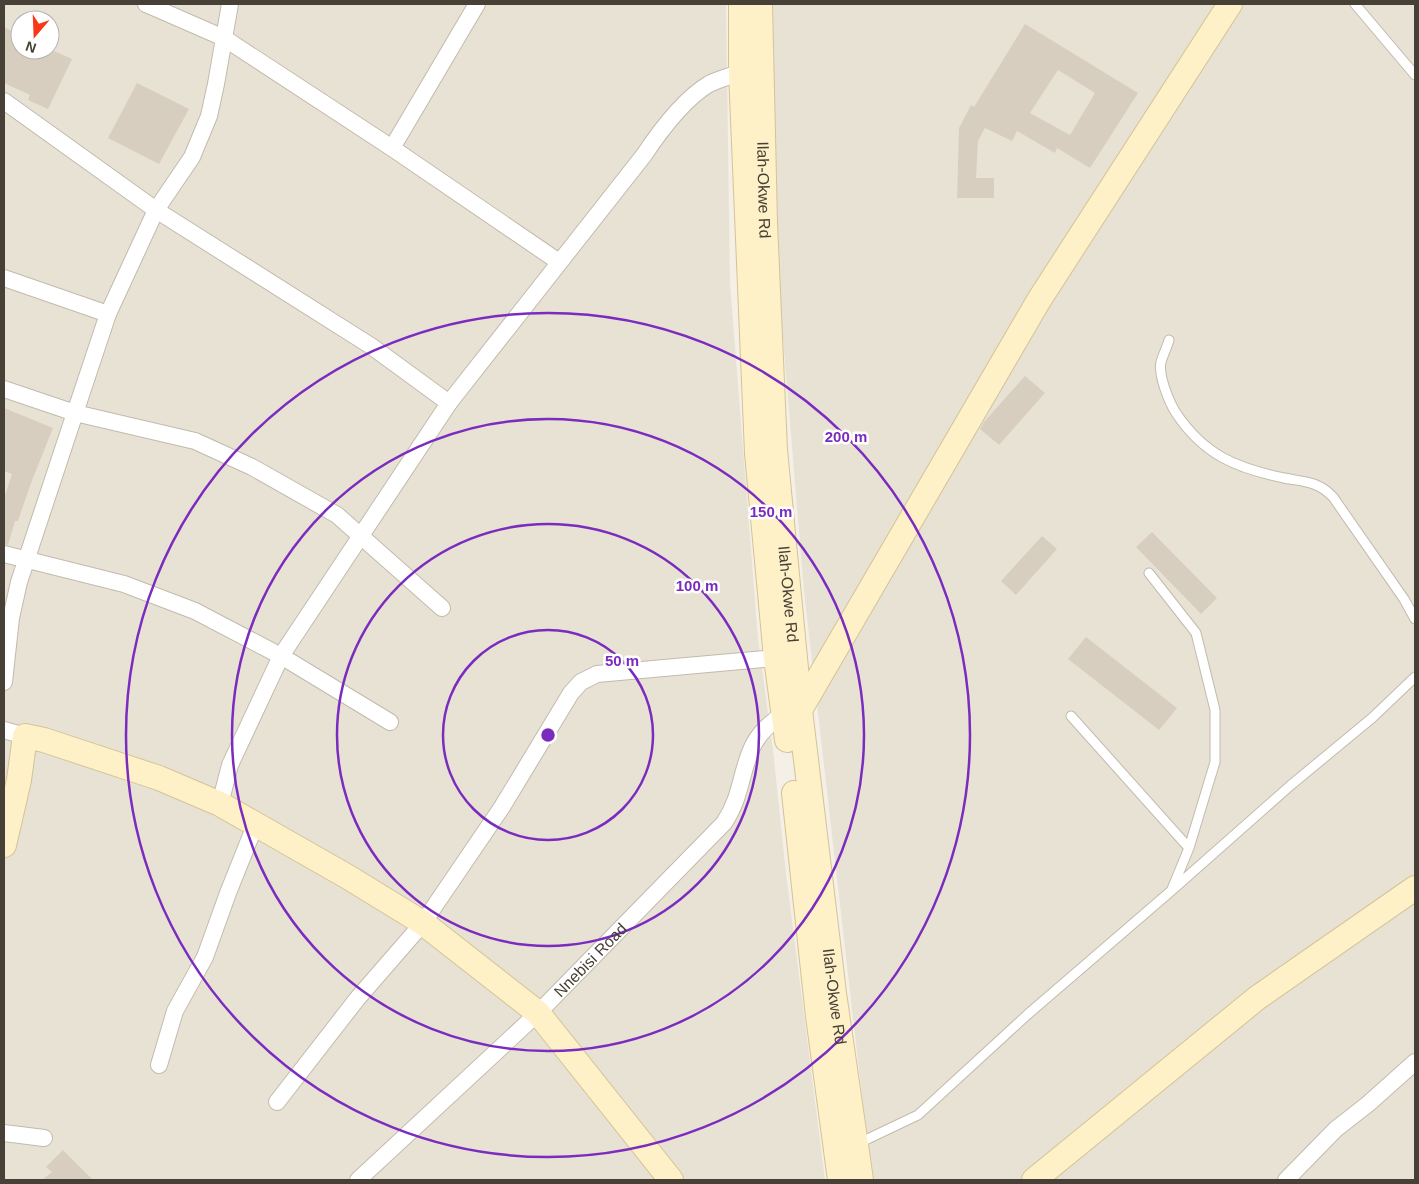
<svg xmlns="http://www.w3.org/2000/svg" width="1419" height="1184" font-family="Arial,sans-serif">
<rect width="100%" height="100%" fill="#f4f0e7"/>
<path fill="#e8e2d5" fill-rule="evenodd" d="M 4,4 L 726,4 L 730,283 L 758,639 L 773,750 L 786,873 L 825,1180 L 4,1180 ZM 20,20 L 50,20 L 50,50 L 20,50 Z
M 772,4 L 1415,4 L 1415,1180 L 874,1180 L 863,1105 L 804,591 L 776,255 Z"/>
<path fill="#d8cec0" fill-rule="evenodd" d="M 1025,24 L 1138,93 L 1090,168 L 1057,148 L 1055,153 L 1017,131 L 1012,141 L 985,128 L 978,141 L 976,178 L 994,178 L 994,198 L 957,198 L 959,128 L 971,105 L 974,107 ZM 1058,70 L 1095,93 L 1070,135 L 1030,113 Z
M 4,27 L 20,35 L 20,50 L 52,50 L 72,59 L 48,109 L 28,100 L 30,95 L 4,83 Z
M 137,83 L 189,109 L 159,164 L 108,138 Z
M 1025,376 L 1045,393 L 999,445 L 980,429 L 984,422 Z
M 4,408 L 53,428 L 31,483 L 18,521 L 15,521 L 8,545 L 4,544 L 4,498 L 12,474 L 4,471 Z
M 1152,532 L 1217,598 L 1201,614 L 1136,547 Z
M 1042,536 L 1057,549 L 1016,595 L 1001,581 Z
M 1086,637 L 1177,708 L 1159,730 L 1068,659 Z
M 63,1150 L 93,1180 L 42,1180 L 52,1172 L 46,1167 Z"/>
<g fill="none" stroke-linecap="round" stroke-linejoin="round">
<g stroke="#c2baad" stroke-width="11">
<path id="lane" d="M 1355,4 L 1415,75
M 1169,340 C 1167,347 1163,355 1161,362 C 1158,375 1169,402 1176,413 C 1204,455 1236,468 1284,478 C 1304,482 1318,481 1333,497 L 1404,599 L 1415,619
M 1149,573 L 1196,633 L 1215,710 L 1215,762 L 1189,848 L 1172,889
M 1071,716 L 1189,848
M 857,1144 L 918,1115 L 1027,1015 L 1171,891 L 1291,785 L 1372,718 L 1415,677"/>
</g>
<g stroke="#c2baad" stroke-width="18">
<g id="street">
<path d="M 146,4 L 224,38 L 392,148 L 559,262"/>
<path d="M 4,101 L 156,210 L 371,346 L 449,403"/>
<path d="M 392,148 L 477,4"/>
<path d="M 4,278 L 108,314"/>
<path d="M 4,389 L 75,413 L 195,441 L 252,467 L 337,515 L 442,608"/>
<path d="M 4,554 L 124,584 L 195,611 L 281,656 L 390,722"/>
<path d="M 4,682 L 11,618 L 19,582 L 75,413 L 108,314 L 156,210 L 192,157 L 209,116 L 216,84 L 230,4"/>
<path d="M 4,730 L 25,736"/>
<path d="M 220,804 L 230,765 L 281,656 L 449,403 L 644,155 C 660,131 684,99 709,84 C 719,79 731,76 741,72"/>
<path d="M 159,1065 L 175,1011 L 205,957 L 228,893 L 256,823"/>
<path d="M 277,1102 L 357,999 L 423,923 L 502,807 L 571,693 L 581,682 L 597,674 L 776,658"/>
<path d="M 4,1133 L 44,1138"/>
<path id="s1" d="M 358,1180 L 538,1013 L 724,823 C 751,783 735,743 784,714"/>
<path d="M 1286,1180 L 1336,1129 L 1368,1104 L 1415,1062"/>
</g>
</g>
<g stroke="#d4c397" stroke-width="26">
<g id="secondary">
<path d="M 741,4 L 741,72 L 757,453 L 776,658 L 787,740"/>
<path id="s2" d="M 760,4 L 765,223 L 775,450 L 800,710 L 834,993 L 861,1180"/>
<path d="M 800,710 L 1039,300 L 1230,4"/>
<path d="M 794,793 L 818,1016 L 840,1180"/>
<path d="M 4,845 L 19,780 L 25,736 L 44,740 L 159,778 L 220,804 L 348,877 L 423,923 L 538,1013 L 671,1180"/>
<path d="M 1034,1180 L 1257,998 L 1415,888"/>
</g>
</g>
<use href="#lane" stroke="#fff" stroke-width="9"/>
<use href="#street" stroke="#fff" stroke-width="16"/>
<use href="#secondary" stroke="#fef0c7" stroke-width="24"/>
</g>
<g fill="none" stroke="#7b2cbf" stroke-width="2.5">
<circle cx="548" cy="735" r="105"/>
<circle cx="548" cy="735" r="211"/>
<circle cx="548" cy="735" r="316"/>
<circle cx="548" cy="735" r="422"/>
</g>
<g text-anchor="middle" dominant-baseline="central" stroke-width="5" stroke-linejoin="round" paint-order="stroke">
<g font-size="16" fill="#474036" stroke="#fff">
<text stroke="none"><textPath href="#s2" startOffset="186">Ilah-Okwe Rd</textPath></text>
<text stroke="none"><textPath href="#s2" startOffset="591">Ilah-Okwe Rd</textPath></text>
<text stroke="none"><textPath href="#s1" startOffset="320">Nnebisi Road</textPath></text>
<text stroke="none"><textPath href="#s2" startOffset="996">Ilah-Okwe Rd</textPath></text>
</g>
</g>
<circle cx="548" cy="735" r="8" fill="#7b2cbf" stroke="#fff" stroke-width="2.5"/>
<g font-size="15" text-anchor="middle" font-weight="bold" fill="#7b2cbf" stroke="#fff" stroke-width="5" stroke-linejoin="round" paint-order="stroke">
<text x="846" y="442">200 m</text>
<text x="771" y="517">150 m</text>
<text x="697" y="591">100 m</text>
<text x="622" y="666">50 m</text>
</g>
<rect width="1419" height="1184" fill="none" stroke="#474036" stroke-width="10"/>
<g transform="translate(35 35) rotate(199)"><circle r="24" fill="#ffffff" stroke="#b5b3af"/>
<path d="M0-4L9 19L0 12L-9 19Z" fill="#f93719"/>
<text y="-8" font-size="14" font-weight="bold" text-anchor="middle" fill="#474036">N</text>
</g>
</svg>
